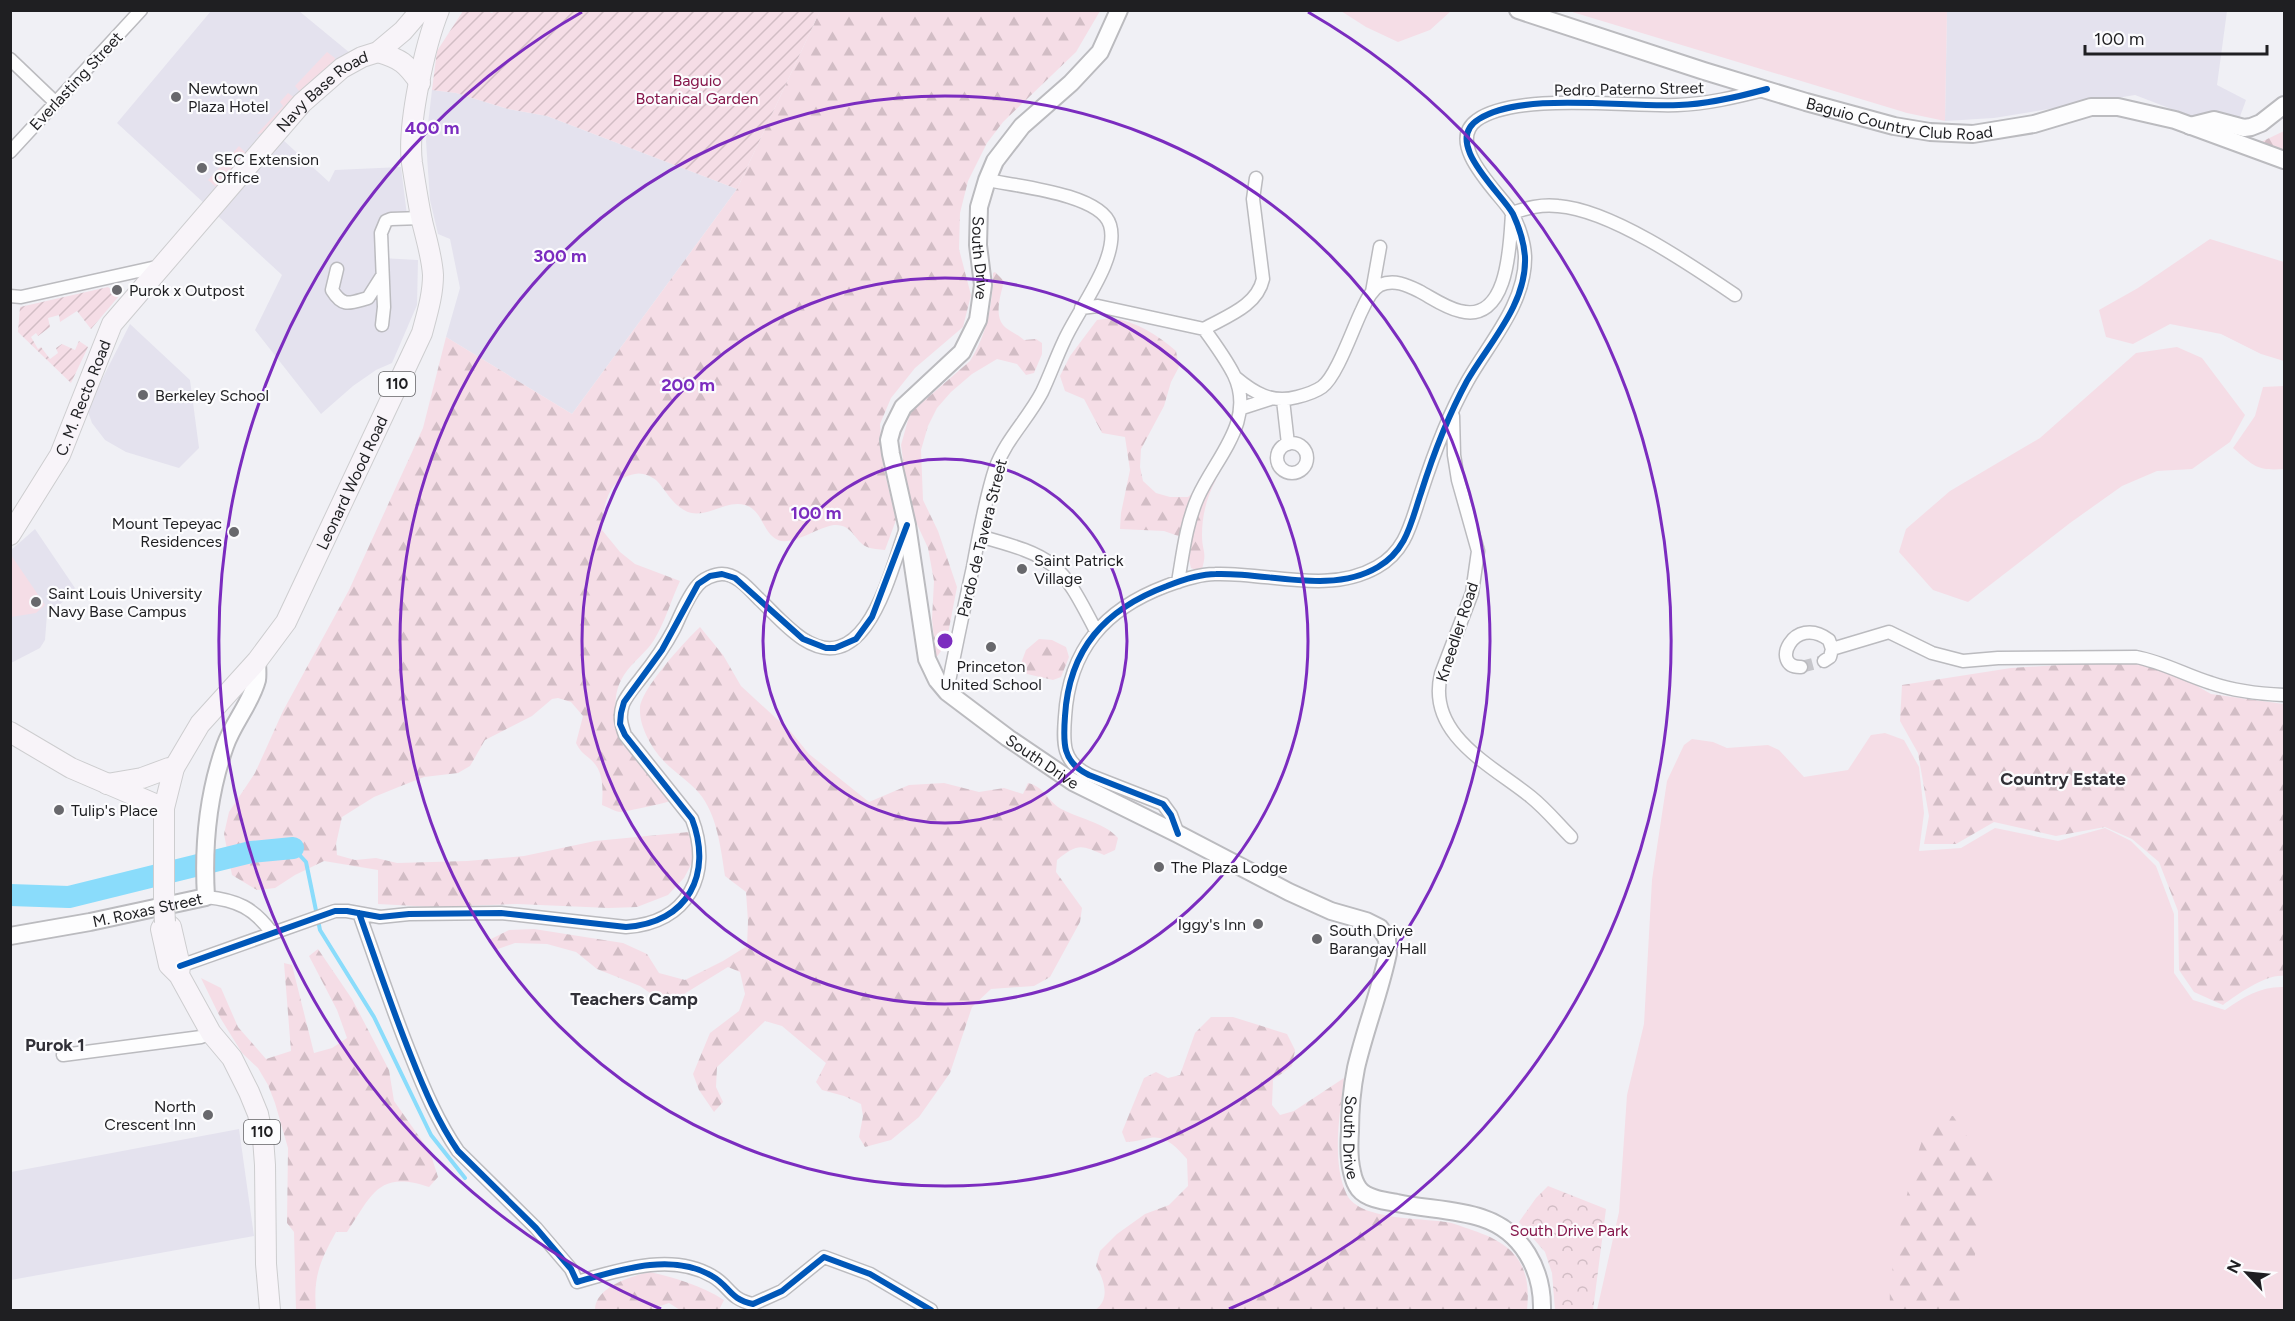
<svg xmlns="http://www.w3.org/2000/svg" width="2295" height="1321" font-family="Figtree,sans-serif">
<defs>
<pattern id="forest-firs" width="22" height="20" patternUnits="userSpaceOnUse" patternTransform="scale(1.5)"><rect width="22" height="20" fill="#f5dde6"/><path d="M5 1l3.5 6h-7zM16 11l3.5 6h-7z" fill="#d2bdc5"/></pattern>
<pattern id="park-crowns" width="20" height="18" patternUnits="userSpaceOnUse" patternTransform="scale(1.5)"><rect width="20" height="18" fill="#f5dde6"/><path d="M2 6a3 3 0 1 1 6 0M12 15a3 3 0 1 1 6 0" fill="none" stroke="#d2bdc5"/></pattern>
<pattern id="garden-furrows" width="10" height="10" patternUnits="userSpaceOnUse" patternTransform="scale(1.5)"><rect width="10" height="10" fill="#f5dde6"/><path d="M-1 1l2-2M0 10L10 0M9 11l2-2" fill="none" stroke="#d2bdc5"/></pattern>
</defs>
<rect width="100%" height="100%" fill="#f0f0f5"/>
<path fill="#e4e2ee" d="M 211,11 L 299,11 L 350,53 L 271,129 L 329,182 L 335,170 L 401,167 L 407,215 L 382,224 L 381,258 L 418,260 L 417,305 L 392,363 L 376,370 L 353,386 L 321,414 L 255,330 L 282,275 L 117,123 Z
M 1947,11 L 2227,11 L 2217,85 L 2246,100 L 2234,133 L 2135,95 L 1994,118 L 1945,121 Z
M 432,90 L 456,93 L 508,109 L 547,116 L 737,189 L 572,414 L 446,337 L 460,288 L 450,239 L 438,234 L 430,200 L 426,141 Z
M 130,324 L 190,380 L 199,448 L 179,468 L 126,452 L 105,440 L 92,423 L 87,409 Z
M 35,529 L 77,591 L 47,614 L 45,640 L 40,648 L 11,663 L 10,551 Z
M 239,1129 L 254,1236 L 11,1280 L 11,1172 Z"/>
<path fill="#f5dde6" d="M 1341,11 L 1451,11 L 1430,30 L 1398,42 L 1366,27 Z
M 1569,11 L 1947,11 L 1945,121 L 1907,113 Z
M 327,52 L 335,58 L 334,62 L 300,92 L 295,86 Z
M 288,93 L 295,98 L 264,133 L 257,134 L 283,106 L 280,102 Z
M 239,146 L 246,153 L 216,187 L 208,180 Z
M 2210,239 L 2284,262 L 2284,361 L 2261,354 L 2221,334 L 2170,324 L 2133,344 L 2106,337 L 2099,310 L 2138,288 Z
M 2177,347 L 2202,358 L 2245,415 L 2230,442 L 2192,469 L 2157,471 L 2122,486 L 2070,523 L 1968,602 L 1933,590 L 1899,552 L 1906,529 L 1950,491 L 2040,438 L 2136,353 Z
M 2284,386 L 2284,469 C 2256,471 2254,466 2233,448 L 2255,416 L 2263,387 Z
M 11,555 L 45,605 L 36,613 L 11,617 Z
M 1885,733 L 1904,740 L 1919,767 L 1924,813 L 1919,851 L 1961,848 L 1995,828 L 2058,841 L 2105,828 L 2131,841 L 2156,866 L 2174,914 L 2174,973 L 2193,1000 L 2225,1010 C 2243,997 2262,986 2284,987 L 2284,1310 L 1597,1310 L 1619,1212 L 1627,1095 L 1644,1024 L 1652,880 L 1667,781 L 1684,745 L 1692,739 L 1713,742 L 1727,748 L 1768,745 L 1779,750 L 1804,777 L 1848,770 L 1871,735 Z"/>
<path fill="url(#forest-firs)" d="M 820,11 L 1100,11 L 1076,52 L 1003,122 L 987,143 L 968,181 L 960,213 L 959,249 L 971,295 L 963,327 L 915,368 L 891,398 L 880,424 L 883,465 L 896,520 L 885,550 C 879,549 872,549 867,547 C 854,541 853,524 834,525 C 818,527 793,546 778,540 C 762,533 763,510 745,505 C 724,499 704,522 684,510 C 671,503 666,490 656,480 C 651,476 641,472 635,474 C 608,478 603,506 602,530 L 620,552 L 635,564 L 680,581 C 671,600 665,622 654,640 C 646,653 633,661 624,675 C 596,719 644,770 674,800 C 670,802 624,812 621,812 C 615,812 608,807 602,805 C 603,787 604,770 589,758 C 583,753 580,751 576,743 L 583,716 L 571,702 L 558,698 L 552,699 L 532,716 L 485,740 L 470,766 L 458,773 L 424,777 L 401,786 L 374,797 L 342,817 L 336,844 L 337,855 L 355,860 L 376,858 L 397,863 L 467,861 L 524,856 L 595,841 L 689,832 L 696,844 L 692,863 L 684,878 L 668,895 L 637,907 L 609,908 L 517,904 L 434,907 L 378,904 L 378,870 L 324,861 L 295,875 L 275,888 L 257,890 L 232,875 L 224,834 L 229,812 L 255,773 L 283,711 L 349,590 L 423,428 L 446,337 L 572,414 L 737,189 Z
M 2284,131 L 2284,153 L 2261,142 Z
M 995,272 L 1004,281 C 1001,294 994,314 1003,325 C 1008,331 1018,334 1024,340 L 1036,339 L 1042,343 L 1042,354 L 1034,373 L 1026,375 L 1017,364 L 997,359 L 972,374 L 951,392 L 937,408 L 928,426 L 921,450 L 923,500 L 938,531 L 957,587 L 946,644 L 936,658 L 932,619 L 934,581 L 928,548 L 916,522 L 906,482 L 901,445 L 910,413 L 970,361 C 987,334 993,304 993,273 Z
M 1111,318 C 1138,322 1156,334 1176,351 L 1179,367 L 1171,382 L 1164,406 L 1141,449 L 1140,467 L 1143,481 L 1156,493 L 1170,497 L 1188,497 L 1203,484 L 1216,480 C 1207,496 1202,515 1202,535 C 1202,553 1208,551 1201,572 L 1191,568 L 1184,538 L 1164,531 L 1120,529 L 1121,513 L 1130,470 L 1125,437 L 1102,433 L 1084,399 L 1065,391 L 1060,376 L 1070,356 L 1097,320 Z
M 700,627 L 723,655 L 741,686 L 791,732 L 809,754 L 869,802 L 909,785 L 944,783 L 979,792 L 1004,788 L 1023,794 L 1028,783 C 1044,787 1046,798 1058,807 C 1077,819 1103,821 1118,838 L 1115,850 L 1104,855 C 1081,845 1078,843 1057,860 L 1056,872 L 1082,908 L 1080,922 L 1050,977 L 1034,986 L 991,989 L 972,1007 L 950,1073 L 919,1117 L 891,1140 L 865,1147 L 859,1137 L 863,1116 L 861,1104 L 844,1096 L 822,1090 L 816,1082 L 826,1063 L 782,1026 L 765,1021 L 717,1067 L 716,1087 L 723,1102 L 714,1112 L 699,1090 L 693,1074 L 710,1033 L 739,1011 L 745,994 L 740,972 L 728,967 L 684,994 L 663,1002 L 640,986 L 597,969 L 576,952 L 547,944 L 515,943 L 495,950 L 489,940 L 509,930 L 534,929 L 623,943 L 647,954 L 659,973 L 685,980 L 723,961 L 747,946 L 748,921 L 746,892 L 725,876 C 721,849 717,814 699,793 C 688,780 672,771 661,758 C 650,745 639,725 640,708 C 641,689 685,641 700,627 Z
M 1039,639 L 1052,640 L 1066,647 L 1069,657 L 1061,677 L 1053,680 L 1027,674 L 1020,666 L 1026,650 Z
M 2121,661 L 2166,668 L 2211,694 L 2284,704 L 2284,976 C 2266,974 2238,994 2223,1005 L 2194,992 L 2179,970 L 2178,911 L 2159,862 L 2132,839 L 2105,827 L 2056,836 L 1994,822 L 1956,844 L 1924,844 L 1929,816 L 1918,753 L 1900,721 L 1902,685 L 2011,668 Z
M 318,949 L 352,999 L 389,1070 L 394,1101 L 430,1152 L 438,1177 L 429,1187 C 378,1170 372,1195 347,1232 L 336,1232 C 320,1261 313,1277 316,1310 L 296,1310 L 294,1232 L 287,1223 L 288,1148 L 275,1103 L 268,1085 L 258,1068 L 242,1053 L 221,1019 L 201,978 L 221,988 L 238,1027 L 266,1059 L 291,1051 L 284,963 L 292,965 L 314,1053 L 332,1048 L 347,1038 L 337,1010 L 309,956 Z
M 1211,1017 L 1233,1017 L 1287,1034 L 1295,1050 L 1292,1066 L 1273,1080 L 1272,1105 L 1280,1115 L 1294,1111 L 1344,1078 C 1340,1113 1331,1163 1347,1195 C 1360,1220 1421,1218 1446,1222 C 1454,1223 1463,1227 1472,1230 C 1514,1244 1532,1264 1527,1310 L 1095,1310 C 1111,1299 1104,1280 1096,1266 L 1100,1251 L 1117,1234 L 1145,1214 L 1169,1205 L 1188,1186 L 1187,1159 C 1177,1148 1166,1135 1150,1138 C 1141,1139 1136,1142 1126,1142 L 1122,1132 L 1144,1078 L 1156,1072 L 1168,1078 L 1180,1075 L 1195,1033 Z
M 1941,1116 L 1953,1116 L 1995,1177 L 1978,1212 L 1974,1270 L 1963,1287 L 1970,1310 L 1894,1310 C 1893,1308 1891,1305 1890,1302 C 1887,1280 1916,1139 1930,1124 C 1932,1121 1938,1118 1941,1116 Z
M 650,1272 C 675,1278 701,1285 724,1300 L 719,1310 L 680,1310 L 669,1303 L 649,1310 L 595,1310 C 595,1287 631,1276 650,1272 Z"/>
<path fill="url(#park-crowns)" d="M 1548,1186 L 1606,1209 L 1593,1310 L 1555,1310 L 1552,1273 L 1545,1252 L 1519,1222 L 1536,1198 Z"/>
<path fill="url(#garden-furrows)" d="M 494,11 L 820,10 L 820,11 L 737,189 L 547,116 L 508,109 L 456,93 L 432,90 L 437,51 L 463,11 L 487,11 L 492,13 Z
M 108,287 L 119,296 L 91,329 L 77,311 L 60,322 L 59,315 L 48,318 L 50,327 L 38,336 L 36,333 L 31,337 L 38,349 L 41,347 L 50,359 L 58,353 L 56,348 L 62,344 L 75,350 L 79,341 L 88,347 L 71,383 L 18,332 L 20,307 Z"/>
<g fill="none" stroke-linecap="round" stroke-linejoin="round">
<path stroke="#8adcfb" stroke-width="4" d="M 293,848 L 306,862 L 320,930 L 374,1017 L 431,1135 L 465,1178"/>
<path stroke="#8adcfb" stroke-width="22" d="M 10,895 L 69,897 L 251,852 L 293,848"/>
<path stroke="#c6c6cb" stroke-width="12" stroke-dasharray="12 6" stroke-linecap="butt" d="M 1801,667 L 1824,661"/>
<g stroke="#bbbbbf" stroke-width="15">
<path id="street" d="M 10,59 L 56,103
M 10,152 L 141,10
M 337,269 L 332,290 C 343,308 350,303 368,298 L 382,276
M 1372,292 L 1380,247
M 10,296 L 21,297 L 161,266
M 1081,308 L 1098,306 L 1204,329 C 1215,344 1226,359 1234,375 C 1256,421 1216,457 1198,497 C 1186,524 1183,553 1178,582
M 382,325 L 384,307 L 381,233 L 386,221 L 391,219 L 422,218
M 1204,329 C 1227,316 1257,306 1263,279 L 1253,199 L 1256,178
M 1235,377 C 1254,393 1272,404 1297,397 C 1305,395 1315,392 1322,387 C 1337,376 1353,328 1362,310 C 1366,301 1371,290 1380,285 C 1394,279 1407,285 1419,291 C 1432,298 1446,308 1460,311 C 1509,324 1510,243 1512,213 C 1527,208 1541,204 1558,206 C 1611,210 1691,265 1735,295
M 1283,400 L 1288,444
M 1242,408 L 1270,399
M 1453,416 L 1454,455 L 1458,480 L 1478,551 L 1472,593 L 1441,674 C 1426,735 1493,766 1531,797 C 1546,809 1558,824 1571,837
M1277 458a15 15 0 1 1 30 0a15 15 0 1 1-30 0Z
M 979,536 C 1055,557 1060,561 1096,631
M 1832,649 L 1889,632 L 1932,653 L 1963,661 L 1998,658 L 2136,657 C 2163,662 2185,675 2211,683 C 2234,691 2260,694 2284,695
M 1801,667 C 1769,668 1793,613 1829,640 L 1832,649 L 1830,657 L 1824,661
M 947,692 C 955,650 964,608 973,567 C 979,535 985,500 995,469 C 1006,439 1028,419 1042,392 C 1050,375 1056,358 1064,341 C 1077,311 1120,258 1110,225 C 1101,194 1016,186 987,180
M 1178,834 L 1171,815 L 1163,804 L 1089,775 C 1062,762 1063,743 1065,717 C 1069,649 1105,609 1166,586 C 1182,580 1199,574 1215,574 C 1268,572 1328,595 1377,567 C 1406,551 1411,523 1421,493 C 1433,456 1447,417 1467,382 C 1488,344 1525,305 1525,258 C 1525,243 1518,223 1510,210 C 1496,190 1445,143 1477,120 C 1517,92 1627,107 1677,105 C 1707,104 1736,97 1764,90
M 206,897 C 237,900 254,908 272,933
M 359,913 C 376,961 392,1009 411,1056 C 424,1089 438,1122 458,1151 L 536,1228 L 571,1269 L 577,1282 C 619,1270 672,1252 712,1276 C 730,1286 729,1299 753,1304 L 782,1291 L 824,1257 L 870,1274 L 931,1310
M 180,966 L 335,911 L 347,911 L 380,917 L 409,914 L 501,913 L 626,927 C 688,923 713,874 692,819 L 625,735 C 621,724 619,716 623,704 C 627,695 635,686 641,678 C 653,663 665,646 674,629 C 681,615 687,597 698,585 C 703,579 714,574 722,574 C 737,574 749,589 759,599 C 773,612 786,628 803,639 C 868,681 891,567 907,526
M 63,1055 L 201,1037 L 211,1033"/>
</g>
<g stroke="#bbbbbf" stroke-width="20">
<g id="secondary">
<path id="s1" d="M 1119,10 L 1100,52 L 1071,83 L 1022,126 L 995,161 L 987,180 L 979,207 L 978,245 L 983,285 L 978,320 L 962,352 L 903,407 L 892,429 L 889,440 L 891,454 L 907,525 L 927,659 L 937,680 L 947,692 L 1008,738 L 1073,782 L 1178,834 L 1289,892 L 1331,911 L 1366,921 L 1380,928 L 1387,939 L 1388,953 C 1380,992 1365,1029 1356,1068 C 1352,1088 1350,1110 1350,1131 C 1349,1145 1349,1160 1352,1172 C 1353,1177 1356,1185 1359,1189 C 1367,1199 1385,1201 1397,1203 C 1425,1209 1455,1209 1482,1218 C 1522,1231 1543,1270 1542,1310"/>
<path id="s2" d="M 1518,10 L 1704,71 L 1806,102 L 1894,126 L 1930,132 L 1973,134 L 2034,124 L 2091,107 L 2118,107 L 2175,120 L 2284,160"/>
<path d="M 2190,126 L 2214,120 L 2244,128 L 2251,127 L 2261,123 L 2284,105"/>
<path id="s3" d="M 10,936 L 90,922 L 206,897 C 203,847 208,794 225,746 C 233,723 251,703 257,680 C 258,674 257,667 257,661"/>
</g>
</g>
<g stroke="#cdcdcf" stroke-width="22">
<g id="primary">
<path d="M 378,52 C 401,59 406,63 420,83"/>
<path id="s4" d="M 10,535 L 60,455 L 112,324 L 302,103 L 342,68 L 362,57 L 378,52 L 403,31 L 421,10"/>
<path d="M 10,732 L 71,768 L 164,808"/>
<path d="M 107,784 L 142,778 L 169,768 L 174,768"/>
<path id="s5" d="M 164,905 L 164,808 L 174,768 L 200,724 L 257,661 L 286,622 L 422,333 C 427,314 433,295 433,275 C 432,257 426,238 422,221 C 418,202 415,182 412,163 C 407,125 425,45 439,10"/>
<path d="M 179,975 L 180,966 L 171,927 L 165,922 L 161,929 L 169,965 L 179,975 L 211,1033 L 232,1058 L 249,1092 L 258,1114 L 263,1138 L 265,1165 L 266,1264 L 270,1310"/>
</g>
</g>
<use href="#street" stroke="#fdfdfe" stroke-width="12"/>
<use href="#secondary" stroke="#fdfdfe" stroke-width="16"/>
<use href="#primary" stroke="#f8f4f9" stroke-width="20"/>
<g stroke="#cdcdcf" stroke-width="22" stroke-linecap="butt">
<path id="primary-bridge" d="M 164,905 L 165,922"/>
</g>
<use href="#primary-bridge" stroke="#f8f4f9" stroke-width="20"/>
<g stroke="#fcfcfe" stroke-width="10">
<path id="cycleway" d="M 1178,834 L 1171,815 L 1163,804 L 1089,775 C 1062,762 1063,743 1065,716 C 1069,649 1105,609 1167,586 C 1182,580 1199,574 1216,574 C 1268,572 1331,595 1378,567 C 1407,550 1411,522 1421,493 C 1433,455 1448,416 1467,381 C 1489,343 1527,304 1525,257 C 1524,243 1519,227 1513,214 C 1501,192 1441,142 1479,119 C 1524,91 1625,108 1679,105 C 1709,104 1738,97 1767,89
M 359,913 C 376,961 392,1009 411,1056 C 424,1089 438,1122 458,1151 L 536,1228 L 571,1269 L 577,1282 C 619,1270 672,1252 712,1276 C 730,1286 729,1299 753,1304 L 782,1291 L 824,1257 L 870,1274 L 931,1310
M 180,966 L 335,911 L 347,911 L 380,917 L 409,914 L 501,913 L 626,927 C 688,923 713,874 692,819 L 625,735 L 620,724 L 621,713 L 624,702 L 662,650 L 698,584 L 710,576 L 722,574 L 735,578 L 803,639 L 826,648 L 835,648 L 856,639 L 872,617 L 907,525"/>
</g>
<use href="#cycleway" stroke="#0057b8" stroke-width="6"/>
</g>
<g fill="none" stroke="#7b2cbf" stroke-width="3">
<circle cx="945" cy="641" r="182"/>
<circle cx="945" cy="641" r="363"/>
<circle cx="945" cy="641" r="545"/>
<path d="M661 1309A726 726 0 0 1 582 12M1308 12A726 726 0 0 1 1229 1309"/>
</g>
<g fill="#68686c" stroke="#fcfcfe" stroke-width="2">
<circle cx="176" cy="97" r="6"/>
<circle cx="202" cy="168" r="6"/>
<circle cx="117" cy="290" r="6"/>
<circle cx="143" cy="395" r="6"/>
<circle cx="234" cy="532" r="6"/>
<circle cx="1022" cy="569" r="6"/>
<circle cx="36" cy="602" r="6"/>
<circle cx="991" cy="647" r="6"/>
<circle cx="59" cy="810" r="6"/>
<circle cx="1159" cy="867" r="6"/>
<circle cx="1258" cy="924" r="6"/>
<circle cx="1317" cy="939" r="6"/>
<circle cx="208" cy="1115" r="6"/>
</g>
<g text-anchor="middle" dominant-baseline="central" stroke-width="4.5" stroke-linejoin="round" paint-order="stroke">
<g fill="#fcfcfe" stroke="#616164" stroke-width="1.5">
<rect x="379" y="372" width="36" height="24" rx="4.5"/>
<rect x="244" y="1120" width="36" height="24" rx="4.5"/>
</g>
<g font-size="15" font-weight="bold" fill="#1f1f22">
<text x="397" y="384">110</text>
<text x="262" y="1132">110</text>
</g>
<g font-size="16" fill="#86174b" stroke="#fcfcfe">
<text x="697" y="80">Baguio<tspan x="697" dy="18">Botanical Garden</tspan></text>
<text x="1569" y="1230">South Drive Park</text>
</g>
<g font-size="16" fill="#1f1f22" stroke="#fcfcfe">
<text transform="translate(76 81) rotate(-47)">Everlasting Street</text>
<text transform="translate(1629 89) rotate(-1)">Pedro Paterno Street</text>
<text stroke="none"><textPath href="#s4" startOffset="550">Navy Base Road</textPath></text>
<text stroke="none"><textPath href="#s2" startOffset="398">Baguio Country Club Road</textPath></text>
<text stroke="none"><textPath href="#s1" startOffset="298">South Drive</textPath></text>
<text stroke="none"><textPath href="#s4" startOffset="156">C. M. Recto Road</textPath></text>
<text stroke="none"><textPath href="#s5" startOffset="477">Leonard Wood Road</textPath></text>
<text transform="translate(982 538) rotate(-76)">Pardo de Tavera Street</text>
<text transform="translate(1457 632) rotate(-72)">Kneedler Road</text>
<text stroke="none"><textPath href="#s1" startOffset="892">South Drive</textPath></text>
<text stroke="none"><textPath href="#s3" startOffset="140">M. Roxas Street</textPath></text>
<text stroke="none"><textPath href="#s1" startOffset="1486">South Drive</textPath></text>
</g>
<g font-size="16" fill="#1f1f22" stroke="#fcfcfe" text-anchor="start">
<text x="188" y="88">Newtown<tspan x="188" dy="18">Plaza Hotel</tspan></text>
<text x="214" y="159">SEC Extension<tspan x="214" dy="18">Office</tspan></text>
<text x="129" y="290">Purok x Outpost</text>
<text x="155" y="395">Berkeley School</text>
<text x="222" y="523" text-anchor="end">Mount Tepeyac<tspan x="222" dy="18">Residences</tspan></text>
<text x="1034" y="560">Saint Patrick<tspan x="1034" dy="18">Village</tspan></text>
<text x="48" y="593">Saint Louis University<tspan x="48" dy="18">Navy Base Campus</tspan></text>
<text x="991" y="666" text-anchor="middle">Princeton<tspan x="991" dy="18">United School</tspan></text>
<text x="71" y="810">Tulip's Place</text>
<text x="1171" y="867">The Plaza Lodge</text>
<text x="1246" y="924" text-anchor="end">Iggy's Inn</text>
<text x="1329" y="930">South Drive<tspan x="1329" dy="18">Barangay Hall</tspan></text>
<text x="196" y="1106" text-anchor="end">North<tspan x="196" dy="18">Crescent Inn</tspan></text>
</g>
<g font-size="18" font-weight="bold" fill="#313037" stroke="#fcfcfe">
<text x="2063" y="779">Country Estate</text>
<text x="634" y="999">Teachers Camp</text>
<text x="55" y="1045">Purok 1</text>
</g>
</g>
<circle cx="945" cy="641" r="9" fill="#7b2cbf" stroke="#fcfcfe" stroke-width="3"/>
<g font-size="18" text-anchor="middle" font-weight="bold" fill="#7b2cbf" stroke="#fcfcfe" stroke-width="4.5" stroke-linejoin="round" paint-order="stroke">
<text x="432" y="134">400 m</text>
<text x="560" y="262">300 m</text>
<text x="688" y="391">200 m</text>
<text x="816" y="519">100 m</text>
</g>
<rect width="2295" height="1321" fill="none" stroke="#1f1f22" stroke-width="24"/>
<g transform="translate(2247 1273) rotate(296)" stroke="#fcfcfe" stroke-width="4.5" paint-order="stroke">
<path d="M0-4.5L10 22L0 15L-10 22Z" fill="#1f1f22"/>
<text y="-9" font-size="16" font-weight="bold" text-anchor="middle" fill="#1f1f22">N</text>
</g>
<path d="M2085 45v9h182v-9" fill="none" stroke="#1f1f22" stroke-width="3"/>
<text x="2094" y="45" font-size="18" fill="#1f1f22" stroke="#fcfcfe" stroke-width="4.5" paint-order="stroke">100 m</text>
</svg>
